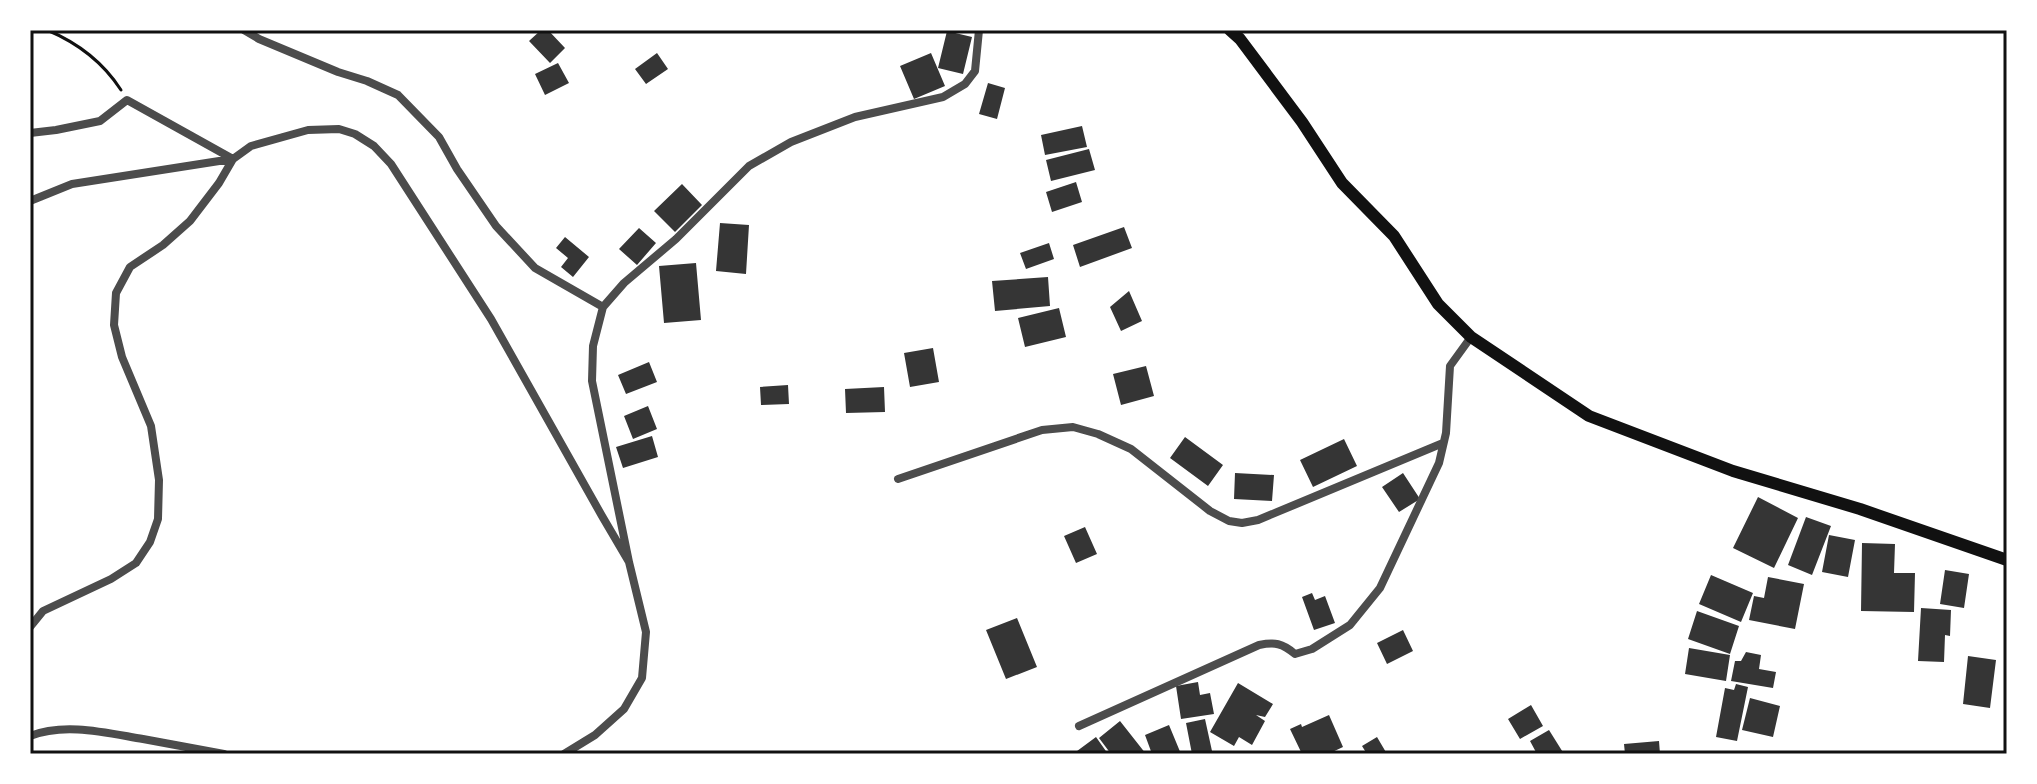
<svg xmlns="http://www.w3.org/2000/svg" width="2037" height="784" font-family="'DM Sans',sans-serif">
<rect width="100%" height="100%" fill="#fff"/>
<path fill="#353535" d="M 541,30 L 548,30 L 565,48 L 550,63 L 529,41 Z
M 947,31 L 972,37 L 963,74 L 938,68 Z
M 657,53 L 668,69 L 646,84 L 635,69 Z
M 931,53 L 945,86 L 914,99 L 900,66 Z
M 558,63 L 569,83 L 545,95 L 535,74 Z
M 988,83 L 1005,88 L 997,119 L 979,114 Z
M 1082,126 L 1087,147 L 1045,155 L 1041,135 Z
M 1089,149 L 1095,170 L 1051,181 L 1046,160 Z
M 1076,182 L 1082,202 L 1052,212 L 1046,192 Z
M 682,184 L 702,205 L 675,232 L 654,211 Z
M 720,223 L 749,225 L 746,274 L 716,271 Z
M 1124,227 L 1132,248 L 1080,267 L 1073,245 Z
M 639,228 L 656,243 L 637,265 L 619,249 Z
M 565,237 L 589,257 L 573,277 L 561,267 L 568,258 L 556,248 Z
M 1049,243 L 1054,259 L 1026,269 L 1020,253 Z
M 696,263 L 701,320 L 664,323 L 659,266 Z
M 1048,277 L 1050,306 L 995,311 L 992,281 Z
M 1129,291 L 1142,321 L 1121,331 L 1110,307 Z
M 1059,308 L 1066,337 L 1025,347 L 1018,318 Z
M 933,348 L 939,382 L 910,387 L 904,353 Z
M 649,362 L 657,382 L 626,394 L 618,375 Z
M 1146,366 L 1154,396 L 1121,405 L 1113,374 Z
M 788,385 L 789,404 L 761,405 L 760,387 Z
M 884,387 L 885,412 L 846,413 L 845,389 Z
M 648,406 L 657,429 L 633,439 L 624,416 Z
M 652,436 L 658,457 L 623,468 L 616,447 Z
M 1185,437 L 1223,465 L 1208,486 L 1170,458 Z
M 1344,439 L 1357,466 L 1313,487 L 1300,460 Z
M 1235,473 L 1274,475 L 1272,501 L 1234,499 Z
M 1403,473 L 1420,499 L 1399,512 L 1382,487 Z
M 1758,497 L 1798,518 L 1774,568 L 1733,548 Z
M 1806,517 L 1831,526 L 1812,575 L 1788,565 Z
M 1085,527 L 1097,554 L 1076,563 L 1064,536 Z
M 1829,535 L 1855,540 L 1848,577 L 1822,572 Z
M 1862,543 L 1895,544 L 1894,573 L 1915,573 L 1914,612 L 1861,611 Z
M 1945,570 L 1969,574 L 1964,608 L 1940,604 Z
M 1711,575 L 1753,593 L 1741,622 L 1699,604 Z
M 1768,577 L 1804,584 L 1795,629 L 1749,620 L 1754,596 L 1764,598 Z
M 1312,593 L 1315,600 L 1325,596 L 1335,623 L 1314,630 L 1302,597 Z
M 1921,608 L 1951,610 L 1950,636 L 1945,635 L 1944,662 L 1918,661 Z
M 1697,611 L 1739,626 L 1730,654 L 1688,639 Z
M 1017,618 L 1037,667 L 1006,679 L 986,630 Z
M 1403,630 L 1413,651 L 1387,664 L 1377,643 Z
M 1689,648 L 1730,655 L 1726,681 L 1685,674 Z
M 1746,652 L 1761,655 L 1759,669 L 1776,672 L 1773,688 L 1731,681 L 1735,661 L 1741,661 Z
M 1968,656 L 1996,660 L 1990,708 L 1963,704 Z
M 1198,682 L 1200,695 L 1210,693 L 1214,714 L 1181,719 L 1176,686 Z
M 1238,683 L 1273,704 L 1265,717 L 1256,715 L 1265,721 L 1252,745 L 1239,737 L 1234,746 L 1210,732 Z
M 1736,684 L 1748,687 L 1737,741 L 1716,737 L 1725,688 L 1734,690 Z
M 1750,698 L 1780,706 L 1773,737 L 1742,730 Z
M 1531,705 L 1543,726 L 1520,739 L 1508,719 Z
M 1329,715 L 1343,747 L 1328,754 L 1302,754 L 1290,729 L 1301,724 L 1302,727 Z
M 1205,719 L 1212,751 L 1192,754 L 1186,723 Z
M 1120,721 L 1146,754 L 1111,754 L 1099,738 Z
M 1169,725 L 1181,754 L 1152,754 L 1145,735 Z
M 1549,730 L 1564,754 L 1537,754 L 1530,741 Z
M 1096,737 L 1108,754 L 1073,754 Z
M 1377,737 L 1387,754 L 1367,754 L 1362,746 Z
M 1659,741 L 1660,754 L 1625,754 L 1624,744 Z"/>
<g fill="none" stroke-linecap="round" stroke-linejoin="round">
<path stroke="#111" stroke-width="3" d="M 47,30 C 78,43 103,62 121,90"/>
<path stroke="#4c4c4c" stroke-width="8" d="M 244,30 L 259,39 L 338,72 L 367,81 L 398,95 L 439,137 L 457,169 L 496,226 L 535,268 L 603,307
M 30,133 L 56,130 L 100,121 L 127,100 L 233,159
M 30,201 L 72,184 L 232,159
M 898,479 L 1042,430 L 1073,427 L 1098,434 L 1131,449 L 1210,511 L 1229,521 L 1242,523 L 1258,520 L 1443,443
M 30,627 L 43,611 L 111,579 L 136,563 L 150,542 L 158,519 L 159,480 L 151,426 L 122,357 L 114,325 L 116,293 L 130,267 L 163,245 L 190,221 L 219,183 L 233,159 L 251,146 L 308,130 L 339,129 L 355,134 L 374,146 L 391,164 L 491,319 L 602,516 L 629,562
M 1079,726 L 1259,645 C 1275,642 1282,643 1295,654 L 1312,649 L 1350,625 L 1380,588 L 1439,463 L 1446,433 L 1450,366 L 1471,337
M 30,736 C 65,722 107,733 143,739 C 170,744 197,749 224,754
M 564,754 L 595,735 L 624,709 L 642,678 L 646,632 L 629,562 L 592,381 L 593,346 L 603,307 L 624,283 L 676,239 L 749,166 L 791,142 L 855,117 L 943,97 L 965,84 L 975,71 L 979,30"/>
<path stroke="#111" stroke-width="12" d="M 1230,30 L 1240,39 L 1302,122 L 1342,183 L 1394,236 L 1438,304 L 1471,337 L 1589,416 L 1733,471 L 1860,509 L 2007,560"/>
</g>
<rect width="2037" height="784" fill="none" stroke="#ffffff" stroke-width="64"/>
<rect x="32" y="32" width="1973" height="720" fill="none" stroke="#111" stroke-width="3"/>
</svg>
